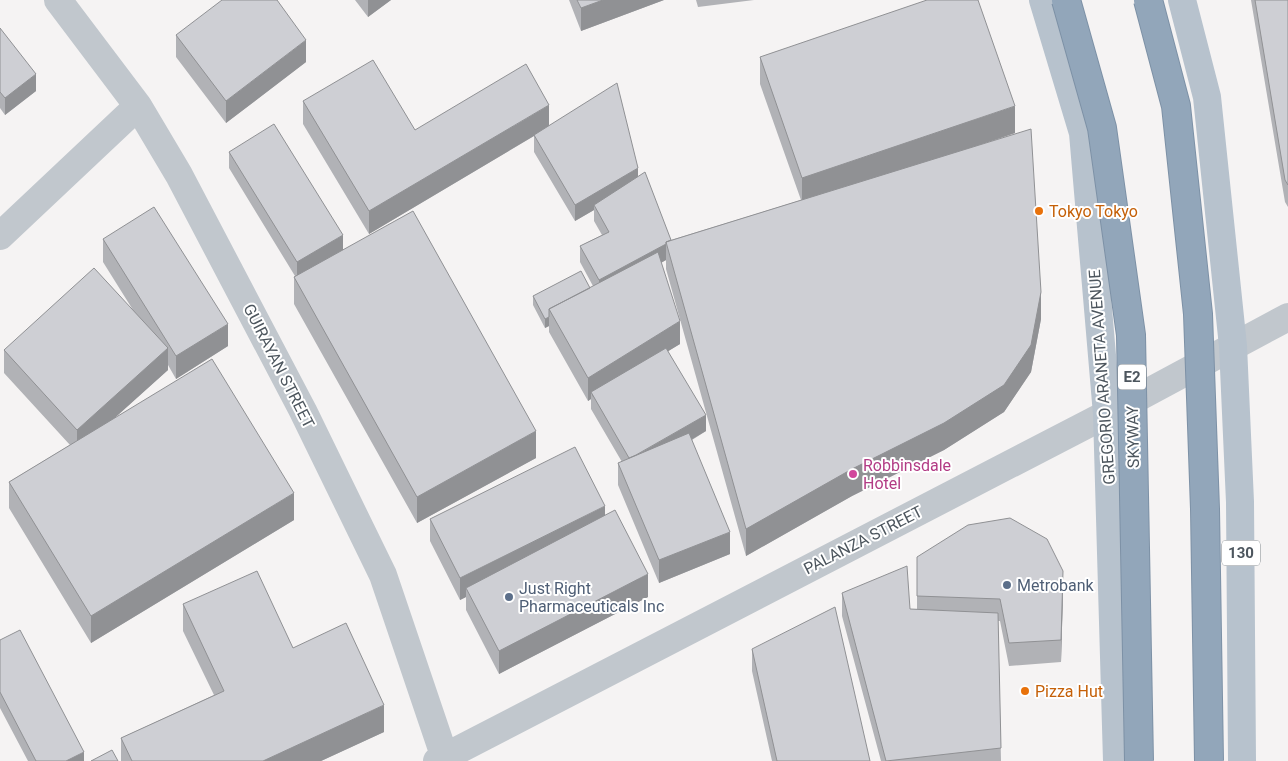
<svg xmlns="http://www.w3.org/2000/svg" width="1288" height="761" font-family="Roboto,sans-serif">
<rect width="100%" height="100%" fill="#f5f3f3"/>
<g fill="none" stroke-linecap="round" stroke-linejoin="round">
<path stroke="#c1c7cd" stroke-width="28" d="M 58,0 L 138,106 L 179,175 L 303,411 L 383,575 L 446,761
M 0,236 L 138,106
M 437,761 L 1107,414"/>
<path stroke="#c1c7cd" stroke-width="28" d="M 1113,411 L 1288,317"/>
<path stroke="#b7c2cd" stroke-width="28" d="M 1043,0 L 1083,133 L 1107,414 L 1117,761
M 1182,0 L 1207,97 L 1233,346 L 1240,502 L 1242,761"/>
<g stroke="#7d91a6" stroke-width="30" stroke-linecap="butt">
<path id="motorway-bridge" d="M 1066,0 L 1102,128 L 1131,335 L 1139,761
M 1148,0 L 1176,106 L 1198,314 L 1205,509 L 1209,761"/>
</g>
<use href="#motorway-bridge" stroke="#92a6ba" stroke-width="28"/>
</g>
<path fill="#b1b2b6" d="M 355,0 L 391,0 L 368,17 Z
M 569,0 L 664,0 L 581,31 Z
M 696,0 L 754,0 L 698,7 Z
M 1251,0 L 1288,0 L 1288,207 L 1285,202 Z
M 0,28 L 36,91 L 5,115 L 0,108 Z
M 176,35 L 306,62 L 226,123 L 176,57 Z
M 760,57 L 1015,133 L 977,146 L 1041,319 L 1031,372 L 1004,412 L 944,450 L 852,496 L 746,556 L 666,269 L 666,260 L 661,263 L 680,344 L 668,351 L 706,431 L 692,440 L 730,554 L 659,583 L 618,485 L 618,463 L 622,462 L 591,409 L 591,399 L 588,401 L 549,332 L 549,326 L 545,328 L 533,305 L 533,296 L 590,288 L 593,286 L 580,262 L 580,246 L 602,235 L 594,221 L 594,210 L 575,221 L 534,152 L 534,136 L 369,234 L 303,124 L 303,101 L 415,130 L 549,125 L 638,177 L 671,240 L 801,200 L 760,84 Z
M 229,152 L 343,250 L 536,458 L 417,523 L 294,304 L 294,277 L 295,276 L 229,168 Z
M 103,239 L 228,346 L 176,379 L 168,365 L 168,370 L 115,417 L 294,520 L 91,643 L 9,508 L 9,482 L 70,445 L 4,373 L 4,350 L 133,310 L 103,262 Z
M 605,516 L 648,597 L 499,674 L 466,610 L 466,597 L 460,600 L 430,541 L 430,519 Z
M 917,557 L 1063,593 L 1061,662 L 1009,666 L 1000,621 L 998,621 L 1001,761 L 881,761 L 842,616 L 842,593 L 910,609 L 917,609 Z
M 183,604 L 293,648 L 384,732 L 321,761 L 121,761 L 121,738 L 214,695 L 183,631 Z
M 0,640 L 84,761 L 28,761 L 0,708 Z
M 752,649 L 870,761 L 772,761 L 752,671 Z"/>
<path fill="#909194" d="M 368,0 L 391,0 L 368,17 Z
M 603,0 L 664,0 L 581,31 L 581,8 Z
M 306,40 L 306,62 L 226,123 L 226,101 Z
M 36,74 L 36,91 L 5,115 L 5,98 Z
M 549,105 L 549,127 L 369,234 L 369,211 Z
M 1015,106 L 1015,133 L 802,205 L 802,178 Z
M 638,168 L 638,184 L 594,205 L 594,210 L 575,221 L 575,205 Z
M 343,235 L 343,251 L 297,279 L 297,262 Z
M 666,244 L 666,260 L 599,296 L 599,280 Z
M 1041,292 L 1041,319 L 1031,372 L 1004,412 L 944,450 L 852,496 L 746,556 L 746,529 Z
M 549,317 L 549,326 L 545,328 L 545,319 Z
M 680,321 L 680,344 L 593,397 L 591,392 L 591,399 L 588,401 L 588,378 Z
M 228,324 L 228,346 L 176,379 L 176,356 Z
M 168,348 L 168,370 L 77,452 L 77,430 Z
M 706,415 L 706,431 L 630,476 L 630,459 Z
M 536,431 L 536,458 L 417,523 L 417,497 Z
M 294,493 L 294,520 L 91,643 L 91,616 Z
M 605,506 L 605,528 L 466,588 L 466,597 L 460,600 L 460,578 Z
M 730,532 L 730,554 L 659,583 L 659,560 Z
M 1063,571 L 1063,593 L 1061,662 L 1061,640 Z
M 648,574 L 648,597 L 499,674 L 499,651 Z
M 384,705 L 384,732 L 321,761 L 263,761 Z
M 84,752 L 84,761 L 66,761 Z"/>
<path fill="#cecfd4" stroke="#909194" d="M 222,0 L 277,0 L 306,40 L 226,101 L 176,35 Z
M 577,0 L 603,0 L 581,8 Z
M 927,0 L 978,0 L 1015,106 L 802,178 L 760,57 Z
M 1255,0 L 1288,0 L 1288,185 L 1285,180 Z
M 0,28 L 36,74 L 5,98 L 0,92 Z
M 373,60 L 415,130 L 526,64 L 549,105 L 369,211 L 303,101 Z
M 617,83 L 638,168 L 575,205 L 534,135 Z
M 274,124 L 343,235 L 297,262 L 229,152 Z
M 1031,129 L 1041,292 L 1031,345 L 1004,385 L 944,423 L 852,469 L 746,529 L 666,242 Z
M 645,172 L 671,240 L 666,242 L 666,244 L 599,280 L 580,246 L 609,232 L 594,205 Z
M 154,207 L 228,324 L 176,356 L 103,239 Z
M 413,211 L 536,431 L 417,497 L 294,277 Z
M 658,252 L 680,321 L 588,378 L 549,309 Z
M 94,268 L 168,348 L 77,430 L 4,350 Z
M 581,271 L 590,288 L 549,309 L 549,317 L 545,319 L 533,296 Z
M 666,348 L 706,415 L 636,455 L 629,458 L 591,392 Z
M 212,359 L 294,493 L 91,616 L 9,482 Z
M 689,433 L 730,532 L 659,560 L 618,463 Z
M 575,447 L 605,506 L 460,578 L 430,519 Z
M 615,510 L 648,574 L 499,651 L 466,588 Z
M 1010,518 L 1047,539 L 1063,571 L 1061,640 L 1009,643 L 1000,599 L 917,596 L 917,557 L 968,525 Z
M 907,566 L 910,609 L 998,613 L 1001,748 L 886,761 L 842,593 Z
M 257,571 L 293,648 L 346,623 L 384,705 L 263,761 L 132,761 L 121,738 L 224,691 L 183,604 Z
M 835,607 L 870,761 L 777,761 L 752,649 Z
M 20,630 L 84,752 L 66,761 L 36,761 L 0,692 L 0,640 Z
M 112,750 L 118,761 L 91,761 Z"/>
<g fill="#e8710a" stroke="#fff" stroke-width="2">
<circle cx="1039" cy="211" r="5"/>
<circle cx="1025" cy="691" r="5"/>
</g>
<circle fill="#d1479c" stroke="#fff" stroke-width="2" cx="853" cy="474" r="5"/>
<g fill="#5c6f8a" stroke="#fff" stroke-width="2">
<circle cx="1007" cy="585" r="5"/>
<circle cx="509" cy="597" r="5"/>
</g>
<g text-anchor="middle" dominant-baseline="central" stroke-width="4" stroke-linejoin="round" paint-order="stroke">
<g fill="#fff" stroke="#82898e" stroke-width="1">
<rect x="1118" y="364.5" width="28" height="25" rx="4"/>
<rect x="1222" y="540.5" width="38" height="25" rx="4"/>
</g>
<g font-size="15" font-weight="bold" fill="#4d565e">
<text x="1132" y="377">E2</text>
<text x="1241" y="553">130</text>
</g>
<g font-size="16" fill="#c56008" stroke="#fff" text-anchor="start">
<text x="1049" y="211">Tokyo Tokyo</text>
<text x="1035" y="691">Pizza Hut</text>
</g>
<g font-size="16" fill="#4d565e" stroke="#fff">
<text transform="translate(279 366) rotate(63)">GUIRAYAN STREET</text>
<text transform="translate(1102 377) rotate(-94)">GREGORIO ARANETA AVENUE</text>
<text transform="translate(1133 437) rotate(-91)">SKYWAY</text>
<text transform="translate(863 540) rotate(-27)">PALANZA STREET</text>
</g>
<g font-size="16" fill="#b23c85" stroke="#fff" text-anchor="start">
<text x="863" y="465">Robbinsdale<tspan x="863" dy="18">Hotel</tspan></text>
</g>
<g font-size="16" fill="#4e5e75" stroke="#fff" text-anchor="start">
<text x="1017" y="585">Metrobank</text>
<text x="519" y="588">Just Right<tspan x="519" dy="18">Pharmaceuticals Inc</tspan></text>
</g>
</g>
</svg>
